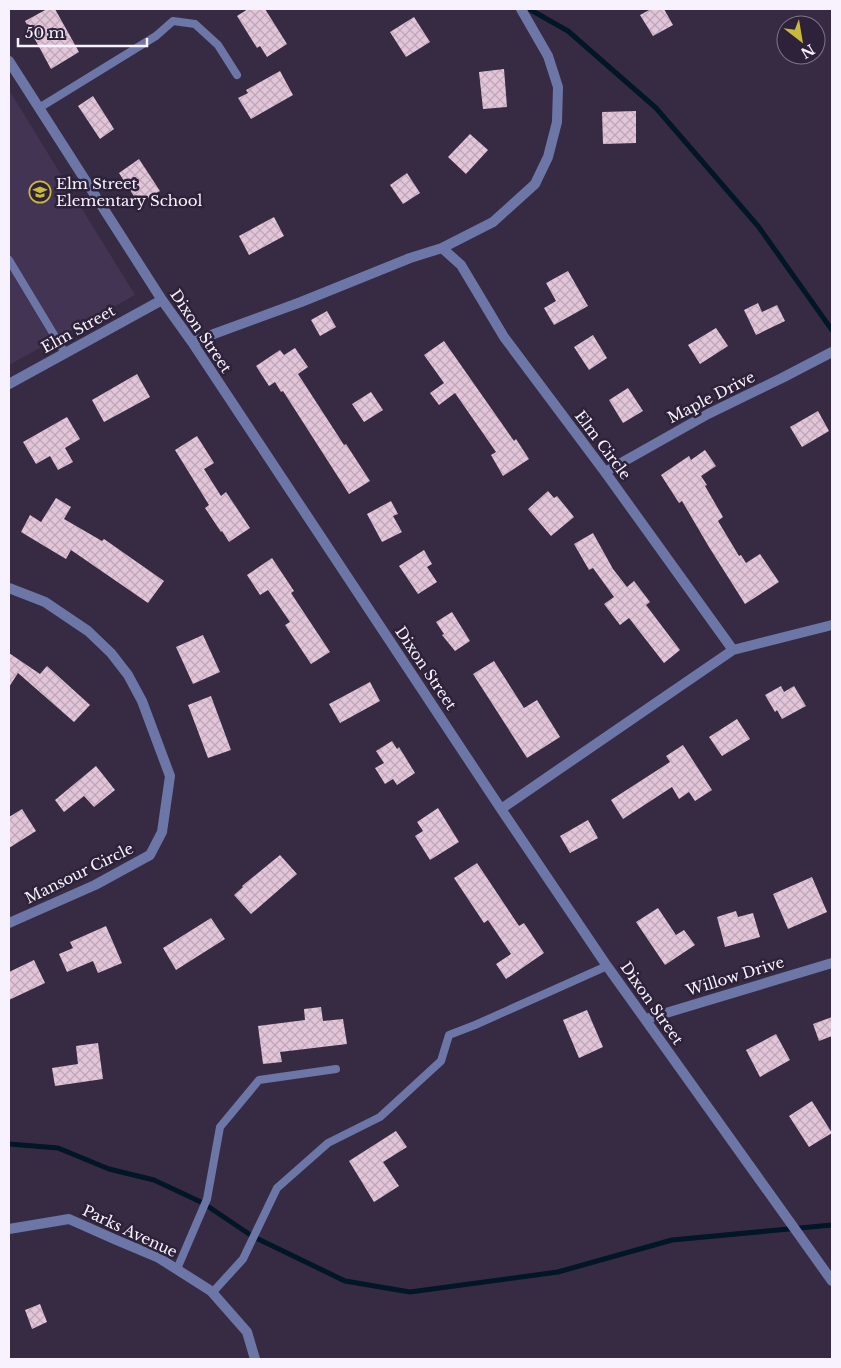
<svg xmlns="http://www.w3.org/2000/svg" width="841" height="1368" font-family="'Libre Baskerville',serif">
<defs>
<pattern id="building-cross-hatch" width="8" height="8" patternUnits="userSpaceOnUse" patternTransform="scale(1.25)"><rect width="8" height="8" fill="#e3c5da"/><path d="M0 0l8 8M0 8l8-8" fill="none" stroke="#bda6b6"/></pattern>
</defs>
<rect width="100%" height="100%" fill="#372b43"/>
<path fill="#423452" d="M 9,90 L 135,295 L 9,365 Z"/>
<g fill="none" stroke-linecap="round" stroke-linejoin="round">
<path stroke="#011627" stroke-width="5" d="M 529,9 L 568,31 L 656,108 L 758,226 L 832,330
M 9,1144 L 58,1148 L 109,1169 L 154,1180 L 203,1203 L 252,1236 L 345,1281 L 410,1292 L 558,1272 L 672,1240 L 832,1225"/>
</g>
<path fill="url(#building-cross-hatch)" d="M 47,9 L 55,9 L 79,52 L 51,69 L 25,21 Z
M 248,9 L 265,9 L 287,44 L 267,57 L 260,46 L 257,48 L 237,16 Z
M 651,9 L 664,9 L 673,25 L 653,36 L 640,15 Z
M 414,17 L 430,42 L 406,57 L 390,32 Z
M 504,69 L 507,107 L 483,109 L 479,72 Z
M 280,71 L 293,95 L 251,119 L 238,98 L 248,93 L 246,90 Z
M 93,96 L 114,129 L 100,139 L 78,106 Z
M 636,111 L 636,143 L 603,144 L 602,112 Z
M 470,134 L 488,150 L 466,174 L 448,157 Z
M 139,159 L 160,191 L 139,204 L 119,173 Z
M 407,173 L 420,193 L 403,204 L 390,185 Z
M 274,217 L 284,236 L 249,255 L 239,236 Z
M 568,271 L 588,306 L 554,325 L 544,308 L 556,301 L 546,283 Z
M 758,303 L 762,312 L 777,305 L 785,321 L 756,335 L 744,310 Z
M 327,311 L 336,327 L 320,336 L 311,320 Z
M 716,328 L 728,346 L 700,364 L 688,345 Z
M 593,335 L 607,358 L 589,370 L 574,347 Z
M 444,341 L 514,441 L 516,439 L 529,459 L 503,476 L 491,455 L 496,452 L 455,393 L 439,405 L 430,393 L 444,383 L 424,355 Z
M 295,348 L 308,367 L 298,374 L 344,445 L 346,444 L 370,481 L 349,494 L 283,391 L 281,392 L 275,382 L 269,386 L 256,366 L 280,350 L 284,355 Z
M 137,374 L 150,397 L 104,422 L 92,400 Z
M 628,388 L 643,411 L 623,423 L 609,400 Z
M 371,392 L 383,410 L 364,422 L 352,404 Z
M 818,411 L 829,431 L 802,447 L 790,427 Z
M 67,417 L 80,439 L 65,448 L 73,462 L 58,470 L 50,456 L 36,464 L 23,442 Z
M 197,436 L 214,463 L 204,469 L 221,496 L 226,492 L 250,528 L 229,542 L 222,531 L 221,532 L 205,508 L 209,505 L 175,450 Z
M 705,450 L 716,466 L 701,476 L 707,485 L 705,486 L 723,517 L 718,521 L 739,556 L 741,555 L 746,563 L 760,554 L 779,582 L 745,604 L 709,547 L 682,501 L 679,503 L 661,475 L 689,456 L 691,460 Z
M 548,491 L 554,498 L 557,496 L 574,517 L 551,536 L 528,509 Z
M 56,498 L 71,507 L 64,519 L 102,541 L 104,539 L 164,581 L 148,603 L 71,550 L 66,559 L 21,532 L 30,515 L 41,522 Z
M 391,501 L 398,514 L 393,516 L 402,532 L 382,542 L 367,514 Z
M 593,533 L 613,569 L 627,587 L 634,581 L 650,602 L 646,605 L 680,650 L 664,663 L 629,618 L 620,625 L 604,604 L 614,597 L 593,568 L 589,570 L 574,544 Z
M 424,550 L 432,564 L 427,567 L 437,582 L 418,594 L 399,566 Z
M 272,558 L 294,591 L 291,593 L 330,652 L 311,664 L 285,625 L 290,622 L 268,590 L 260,595 L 247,575 Z
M 452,612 L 470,641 L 455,651 L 442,635 L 444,634 L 436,622 Z
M 203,635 L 220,672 L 193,684 L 176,647 Z
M 9,653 L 40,674 L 47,666 L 90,705 L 74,722 L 18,673 L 9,687 Z
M 494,661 L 524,708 L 537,700 L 560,737 L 527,758 L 473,674 Z
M 370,682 L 380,701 L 340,723 L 329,704 Z
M 781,686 L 784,692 L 794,686 L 806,706 L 782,719 L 777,710 L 775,712 L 765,695 Z
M 211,696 L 231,750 L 208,758 L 188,705 Z
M 737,719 L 750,739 L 722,756 L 709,737 Z
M 392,741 L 397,749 L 399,747 L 415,773 L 397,785 L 393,779 L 385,784 L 375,768 L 384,763 L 376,751 Z
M 683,745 L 712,790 L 695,801 L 689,792 L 679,799 L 672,787 L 623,819 L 611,800 L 670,762 L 666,756 Z
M 96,766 L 115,790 L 94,807 L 84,796 L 64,812 L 55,800 Z
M 438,808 L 459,842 L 430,860 L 415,836 L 423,831 L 417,822 Z
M 22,809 L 36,831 L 9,848 L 9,817 Z
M 588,820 L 598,838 L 570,853 L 560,836 Z
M 280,855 L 297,874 L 251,914 L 234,895 L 243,887 L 242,886 Z
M 477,863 L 519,926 L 524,923 L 544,953 L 506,979 L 496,964 L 511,954 L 488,920 L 484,923 L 454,878 Z
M 812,877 L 827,912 L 788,929 L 773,894 Z
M 658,908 L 676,935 L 684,930 L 695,945 L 665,965 L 636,922 Z
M 736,911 L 738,917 L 753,913 L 760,937 L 725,947 L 717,917 Z
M 211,918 L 225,939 L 176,970 L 163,948 Z
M 106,926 L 122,963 L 98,973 L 93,961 L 67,972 L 59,954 L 73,948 L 70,942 Z
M 34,960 L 45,983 L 9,1000 L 9,972 Z
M 321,1007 L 323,1021 L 343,1019 L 347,1044 L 280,1052 L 282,1062 L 263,1064 L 258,1026 L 305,1020 L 304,1009 Z
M 587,1010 L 603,1047 L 579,1058 L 563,1020 Z
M 832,1017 L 832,1036 L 819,1041 L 813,1024 Z
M 776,1034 L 790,1060 L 760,1077 L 746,1050 Z
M 98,1043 L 103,1079 L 55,1086 L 52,1068 L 78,1064 L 76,1046 Z
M 812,1101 L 832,1133 L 809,1147 L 789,1116 Z
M 396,1131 L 407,1147 L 383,1162 L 399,1186 L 374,1202 L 349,1161 Z
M 40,1304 L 47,1322 L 32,1329 L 25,1310 Z"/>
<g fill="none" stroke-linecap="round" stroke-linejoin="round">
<path stroke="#6c77a8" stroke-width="8" d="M 39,108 L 156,36 L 173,21 L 195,24 L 218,45 L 237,75
M 9,260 L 65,353
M 177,1269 L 207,1199 L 220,1127 L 259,1080 L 336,1069
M 212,1293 L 243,1259 L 277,1188 L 328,1143 L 380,1117 L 441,1061 L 449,1035 L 475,1025 L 607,966"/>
<path stroke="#6c77a8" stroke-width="10" d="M 9,61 L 162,300 L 192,342 L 501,809 L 607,966 L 832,1281
M 442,248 L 493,222 L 535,184 L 548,157 L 557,122 L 558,87 L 548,56 L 521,9
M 192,342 L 301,302 L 410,258 L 442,248 L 461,265 L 504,337 L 605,472 L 733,650
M 9,384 L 162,300
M 605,472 L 708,414 L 782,378 L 832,352
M 9,588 L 45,602 L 88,631 L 111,653 L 128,675 L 142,701 L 170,776 L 162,832 L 150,855 L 95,885 L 9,923
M 501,809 L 733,650 L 832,625
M 646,1019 L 832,963
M 9,1229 L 69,1219 L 114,1239 L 159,1258 L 211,1291 L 247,1332 L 255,1359"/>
</g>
<defs>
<g id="school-ring" transform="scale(1.125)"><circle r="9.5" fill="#2d2239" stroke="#c9ba3a" stroke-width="1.5"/><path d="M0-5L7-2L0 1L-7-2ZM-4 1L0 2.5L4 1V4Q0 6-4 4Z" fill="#c9ba3a"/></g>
</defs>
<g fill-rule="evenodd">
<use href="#school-ring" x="40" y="192"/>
</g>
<g text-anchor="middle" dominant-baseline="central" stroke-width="5" stroke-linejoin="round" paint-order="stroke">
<g font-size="15" fill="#f7f2fe" stroke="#2d2239" text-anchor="start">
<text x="56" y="183">Elm Street<tspan x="56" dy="17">Elementary School</tspan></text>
</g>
<g font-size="15" fill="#f7f2fe" stroke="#2d2239">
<text transform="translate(78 329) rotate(-29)">Elm Street</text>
<text transform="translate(201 331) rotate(56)">Dixon Street</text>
<text transform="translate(711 397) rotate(-27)">Maple Drive</text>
<text transform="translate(603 445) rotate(53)">Elm Circle</text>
<text transform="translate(426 668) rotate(56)">Dixon Street</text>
<text transform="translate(79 873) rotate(-26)">Mansour Circle</text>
<text transform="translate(735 976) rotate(-17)">Willow Drive</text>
<text transform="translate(652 1003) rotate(55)">Dixon Street</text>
<text transform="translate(130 1231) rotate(25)">Parks Avenue</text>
</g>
</g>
<rect width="841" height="1368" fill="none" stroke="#f7f2fe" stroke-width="20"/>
<g transform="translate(801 40) rotate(149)"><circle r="24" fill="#2d2239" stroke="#7e7588"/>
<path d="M0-4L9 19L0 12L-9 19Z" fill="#c9ba3a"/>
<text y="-8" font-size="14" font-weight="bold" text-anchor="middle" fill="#f7f2fe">N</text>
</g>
<path d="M18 38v8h129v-8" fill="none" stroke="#f7f2fe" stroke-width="2.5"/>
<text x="25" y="38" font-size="15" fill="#f7f2fe" stroke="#2d2239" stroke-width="4" paint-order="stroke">50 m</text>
</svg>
